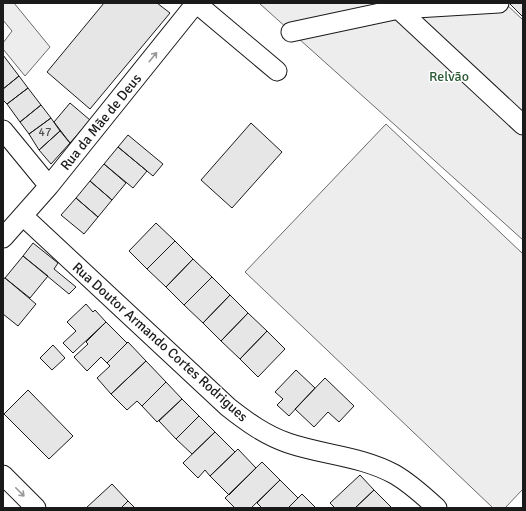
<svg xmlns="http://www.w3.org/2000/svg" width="526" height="511" font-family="Signika,sans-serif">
<rect width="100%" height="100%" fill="#fff"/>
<path fill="#ededed" stroke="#6a6a6a" d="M 3,3 L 14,3 L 50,47 L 25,76 L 3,49 L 3,43 L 12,31 L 3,20 Z
M 259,3 L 505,3 L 523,20 L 523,240 Z
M 386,124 L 523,254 L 523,489 L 505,508 L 493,508 L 245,272 Z"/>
<path fill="#e6e6e6" stroke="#1a1a1a" d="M 104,3 L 157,3 L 170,13 L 90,109 L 47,72 Z
M 509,3 L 523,3 L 523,17 Z
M 3,55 L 19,76 L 3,89 Z
M 19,76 L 28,88 L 7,104 L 3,100 L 3,89 Z
M 28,88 L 41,105 L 20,122 L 7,104 Z
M 70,103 L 90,120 L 70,143 L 54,122 Z
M 41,105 L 51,118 L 29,134 L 20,122 Z
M 51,118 L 60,131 L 39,150 L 29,134 Z
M 251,123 L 282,152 L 232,208 L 201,180 Z
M 60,131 L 70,143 L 51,164 L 39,150 Z
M 128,135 L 163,164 L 153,176 L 118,147 Z
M 118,147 L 147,171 L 133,188 L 104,164 Z
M 104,164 L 126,183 L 112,200 L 90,181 Z
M 90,181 L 112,200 L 98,217 L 76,198 Z
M 76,198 L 98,217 L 84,234 L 61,215 Z
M 156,223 L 175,241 L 147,269 L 129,251 Z
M 175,241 L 193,259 L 166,287 L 147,269 Z
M 33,243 L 58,263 L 54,269 L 76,287 L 69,294 L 23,256 Z
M 23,256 L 48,276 L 30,298 L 5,278 Z
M 193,259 L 212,277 L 184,305 L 166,287 Z
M 212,277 L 230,295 L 203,323 L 184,305 Z
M 5,278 L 36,304 L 18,326 L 3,314 L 3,279 Z
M 230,295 L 248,313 L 221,341 L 203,323 Z
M 86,304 L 93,312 L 95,310 L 106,322 L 73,353 L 63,343 L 76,331 L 67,322 Z
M 248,313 L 267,331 L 240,359 L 221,341 Z
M 106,322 L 127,343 L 107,363 L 101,357 L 87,371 L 74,357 L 88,344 L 86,342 Z
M 267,331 L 285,349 L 258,377 L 240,359 Z
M 128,342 L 146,361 L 111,394 L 97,378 L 110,366 L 107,363 Z
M 53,345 L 65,358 L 52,370 L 40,358 Z
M 146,361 L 166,382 L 142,406 L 137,401 L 127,410 L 111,394 Z
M 296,370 L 315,388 L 289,416 L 277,405 L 283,399 L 275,392 Z
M 325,378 L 354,406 L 339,422 L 328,412 L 314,427 L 295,409 Z
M 166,382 L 182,399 L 157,422 L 142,406 Z
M 28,390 L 73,436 L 49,459 L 4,414 Z
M 182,399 L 199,416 L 176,439 L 159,421 Z
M 199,416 L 215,432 L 192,454 L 176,439 Z
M 215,432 L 235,452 L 210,476 L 205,470 L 198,478 L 183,463 Z
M 238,449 L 256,468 L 229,495 L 210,476 Z
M 262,462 L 280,480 L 251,508 L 235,508 L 225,498 Z
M 360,475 L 374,490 L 355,508 L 335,508 L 330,503 Z
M 280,480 L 298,498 L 288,508 L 262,508 L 257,503 Z
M 112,484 L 128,501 L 121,508 L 86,508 Z
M 374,490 L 391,507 L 389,508 L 355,508 Z
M 302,494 L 316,508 L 288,508 Z
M 128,501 L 135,508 L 121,508 Z"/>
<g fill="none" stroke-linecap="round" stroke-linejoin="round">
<g stroke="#1a1a1a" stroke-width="21">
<path id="street" d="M 196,3 L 277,71
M 393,4 L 523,125
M 291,32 L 399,9 L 499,3
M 3,130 L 49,186
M 23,216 L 228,407 C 247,422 265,435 288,443 C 323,455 361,456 394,474 C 410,483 424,496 437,508
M 3,238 L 49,186 L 196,3
M 3,475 L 36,508"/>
</g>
<use href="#street" stroke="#fff" stroke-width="19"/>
</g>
<defs><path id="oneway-shaft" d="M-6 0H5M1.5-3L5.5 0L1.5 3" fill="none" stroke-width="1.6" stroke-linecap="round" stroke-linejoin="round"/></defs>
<g stroke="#989898">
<use href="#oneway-shaft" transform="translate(153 57) rotate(-51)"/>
<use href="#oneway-shaft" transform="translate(20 492) rotate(45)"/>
</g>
<g text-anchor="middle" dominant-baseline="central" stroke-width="3" stroke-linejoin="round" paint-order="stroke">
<g font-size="12" fill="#4d4d4d">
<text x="45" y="132">47</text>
</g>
<g font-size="14" fill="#2b5a34" stroke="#fff">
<text x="449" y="76">Relvão</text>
</g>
<g font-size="14" fill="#1a1a1a" stroke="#fff">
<text transform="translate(101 122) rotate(-51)">Rua da Mãe de Deus</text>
<text transform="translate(160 342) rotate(42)">Rua Doutor Armando Cortes Rodrigues</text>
</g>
</g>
<rect width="526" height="511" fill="none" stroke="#1a1a1a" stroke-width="8"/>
</svg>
